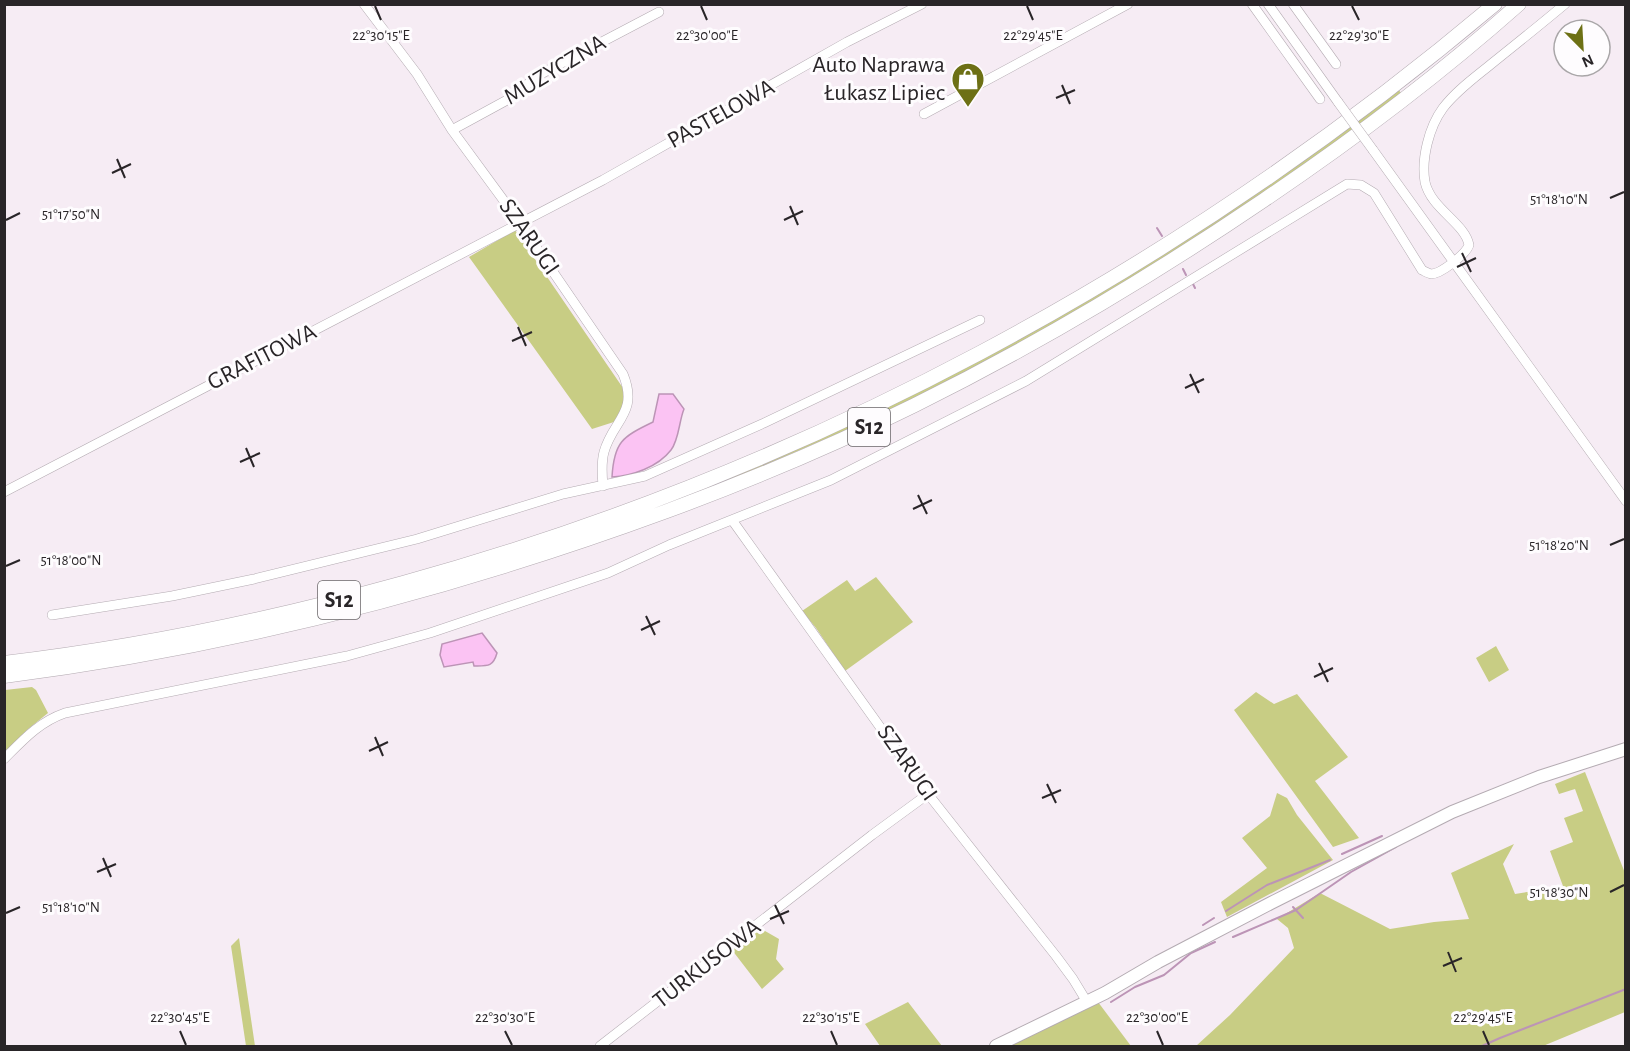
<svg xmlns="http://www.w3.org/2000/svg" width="1630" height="1051" font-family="'Alegreya Sans',sans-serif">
<rect width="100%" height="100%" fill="#f6ecf4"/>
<path fill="#c8cd84" d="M 1398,89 L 1401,93 L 1294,173 L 1133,279 L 985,362 L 874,418 L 701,493 L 494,566 L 318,609 L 699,488 L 1131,273 L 1291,169 Z
M 515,230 L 623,388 L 624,402 L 617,421 L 592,429 L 469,257 Z
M 876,577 L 913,622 L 845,671 L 816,628 L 802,611 L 847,580 L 855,591 Z
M 1496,646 L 1509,670 L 1489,682 L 1476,658 Z
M 32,687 L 36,690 L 48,713 L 27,730 L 5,754 L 5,690 Z
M 1256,692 L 1274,704 L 1297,694 L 1348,757 L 1315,781 L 1359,838 L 1333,847 L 1234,710 Z
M 1585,772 L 1625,873 L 1625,1012 L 1543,1046 L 1196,1046 L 1230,1015 L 1294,948 L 1288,928 L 1277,919 L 1320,893 L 1390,929 L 1434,922 L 1469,919 L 1451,873 L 1514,844 L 1503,864 L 1515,894 L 1563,886 L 1550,851 L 1573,842 L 1564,818 L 1583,811 L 1575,789 L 1559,794 L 1555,784 Z
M 1277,793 L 1287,798 L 1297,815 L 1333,860 L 1227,917 L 1221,902 L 1267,868 L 1242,838 L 1270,816 Z
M 760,928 L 779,939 L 776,959 L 784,969 L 762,989 L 732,950 Z
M 239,938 L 255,1046 L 246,1046 L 231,946 Z
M 908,1002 L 942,1046 L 880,1046 L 865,1024 Z
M 1098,1002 L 1131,1046 L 1008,1046 Z"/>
<path fill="#fbc3f3" stroke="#bc94b6" stroke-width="1.5" d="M 659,394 L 673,394 L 684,409 C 679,421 679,440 671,450 C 658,467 632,476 612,477 C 614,442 622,437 653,422 Z
M 482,633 L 497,653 C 493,667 488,666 474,666 L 473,662 L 444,667 L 440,655 L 442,644 Z"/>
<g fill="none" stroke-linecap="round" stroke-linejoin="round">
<path stroke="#bc94b6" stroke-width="2" d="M 1157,228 L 1162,236
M 1183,269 L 1186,275
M 1193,284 L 1195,288
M 1342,854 L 1382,836
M 1293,907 L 1303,918
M 1226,911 L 1267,885 L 1330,860
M 1203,925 L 1214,918
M 1233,937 L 1296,910 L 1351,872 L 1396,847
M 1111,1002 L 1135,987 L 1164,975 L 1191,953 L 1215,942
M 1482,1046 L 1500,1038 L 1626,989"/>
<g stroke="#b4abb2" stroke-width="10">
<path id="minor" d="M 364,4 L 417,74 L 452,130 L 510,209 L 623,374 C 639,413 613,420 604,452 C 601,463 602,475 603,486
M 1252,4 L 1320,99
M 1268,4 L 1338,102
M 1293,4 L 1336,64
M 924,114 L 1128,4
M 452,130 L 509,99 L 539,75 L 659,12
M 1373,150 L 1626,501
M 4,492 L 603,180 L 847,42 L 922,4
M 732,520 L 928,794 L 1056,956 L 1073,979 L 1087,1002
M 52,615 L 172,596 L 254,579 L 417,539 L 563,494 L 645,476 L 764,423 L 980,320
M 4,759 C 23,740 39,722 65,713 L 347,656 L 430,633 L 608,573 L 669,545 L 831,480 L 1026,381 L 1347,184 L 1361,185 L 1374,193 L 1422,270 C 1426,272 1427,273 1431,274 C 1441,274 1466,254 1469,245 C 1465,223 1431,209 1425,182 C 1421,159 1429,127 1443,108 C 1456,91 1474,78 1490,65 C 1515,45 1540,25 1565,4
M 600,1046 L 872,835 L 928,794"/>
</g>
<g stroke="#b4abb2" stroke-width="14">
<path id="major" d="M 996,1046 L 1105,993 L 1158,962 L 1271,903 L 1452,812 L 1539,777 L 1626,749"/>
</g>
<g stroke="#b4abb2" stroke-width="15">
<path id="highway" d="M 4,663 C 139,647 273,619 403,583 C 805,472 1176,273 1495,4
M 4,676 C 232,647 452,590 667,511 C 751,480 834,445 915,405 C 1036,345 1152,276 1264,200 C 1353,140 1439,75 1519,4"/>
</g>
<use href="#minor" stroke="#fff" stroke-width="9"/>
<use href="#major" stroke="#fff" stroke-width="12"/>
<use href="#highway" stroke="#fff" stroke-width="14"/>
<g stroke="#b4abb2" stroke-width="10" stroke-linecap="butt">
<path id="minor-bridge" d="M 1338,102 L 1373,150"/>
</g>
<use href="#minor-bridge" stroke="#fff" stroke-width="9"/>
</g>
<path fill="none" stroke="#292528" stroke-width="2" d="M 375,6 L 381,20M 701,6 L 707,20M 1027,6 L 1033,20M 1352,6 L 1359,20M 1062,85 L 1070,104M 1056,98 L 1075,90M 117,159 L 125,178M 112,173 L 131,164M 1610,198 L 1624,192M 790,206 L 798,225M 6,220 L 20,213M 784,220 L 803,211M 1462,253 L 1471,272M 1457,267 L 1476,258M 518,327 L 526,346M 512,341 L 532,332M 1190,374 L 1199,393M 1185,388 L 1204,379M 246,448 L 254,467M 240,462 L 260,453M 918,495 L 927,514M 913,509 L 932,500M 1610,545 L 1624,539M 6,566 L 20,560M 646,616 L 655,635M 641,630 L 660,621M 1319,663 L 1328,682M 1314,677 L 1333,668M 375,737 L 383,756M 369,751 L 388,742M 1047,784 L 1056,803M 1042,798 L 1061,790M 103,858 L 111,877M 97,872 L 116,864M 1610,892 L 1624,885M 775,905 L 784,924M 6,913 L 20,907M 770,919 L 789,911M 1448,952 L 1456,972M 1443,966 L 1462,958M 180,1031 L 186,1045M 505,1031 L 512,1045M 831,1031 L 837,1045M 1157,1031 L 1163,1045M 1483,1031 L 1489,1045"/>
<defs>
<g id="shop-pin" transform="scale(1.725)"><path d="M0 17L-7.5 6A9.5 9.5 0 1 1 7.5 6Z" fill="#6d7015" stroke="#fefcfe"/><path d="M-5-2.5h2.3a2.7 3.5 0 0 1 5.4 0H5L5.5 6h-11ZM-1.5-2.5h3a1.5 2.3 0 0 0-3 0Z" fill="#fff"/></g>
</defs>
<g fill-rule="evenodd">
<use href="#shop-pin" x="968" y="79"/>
</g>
<g text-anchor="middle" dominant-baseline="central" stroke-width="6" stroke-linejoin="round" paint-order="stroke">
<g fill="#fefcfe" stroke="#696668" stroke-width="1.5">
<rect x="848" y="408" width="42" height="38" rx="4.5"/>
<rect x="318" y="581" width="42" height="38" rx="4.5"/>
</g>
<g font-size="22" font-weight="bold" fill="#292528">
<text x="869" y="427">S12</text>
<text x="339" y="600">S12</text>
</g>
<g font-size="24" fill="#292528" stroke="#fefcfe" text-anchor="end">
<text x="945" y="65">Auto Naprawa<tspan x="945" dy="28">Łukasz Lipiec</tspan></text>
</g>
<g font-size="24" fill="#292528" stroke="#fefcfe">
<text transform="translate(555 70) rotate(-31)">MUZYCZNA</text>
<text transform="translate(721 114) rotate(-29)">PASTELOWA</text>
<text transform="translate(529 237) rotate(55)">SZARUGI</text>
<text transform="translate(262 357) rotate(-27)">GRAFITOWA</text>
<text transform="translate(907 763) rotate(55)">SZARUGI</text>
<text transform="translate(707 964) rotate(-38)">TURKUSOWA</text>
</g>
</g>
<g font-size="15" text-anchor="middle" fill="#292528" stroke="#fefcfe" stroke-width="6" stroke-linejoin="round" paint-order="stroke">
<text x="381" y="40">22°30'15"E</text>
<text x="707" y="40">22°30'00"E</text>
<text x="1033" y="40">22°29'45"E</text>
<text x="1359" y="40">22°29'30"E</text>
<text x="1559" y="204">51°18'10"N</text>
<text x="71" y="219">51°17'50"N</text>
<text x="1559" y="550">51°18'20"N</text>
<text x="71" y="565">51°18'00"N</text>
<text x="1559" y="897">51°18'30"N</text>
<text x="71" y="912">51°18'10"N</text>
<text x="180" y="1022">22°30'45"E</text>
<text x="505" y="1022">22°30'30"E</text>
<text x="831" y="1022">22°30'15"E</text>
<text x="1157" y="1022">22°30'00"E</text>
<text x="1483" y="1022">22°29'45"E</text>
</g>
<rect width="1630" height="1051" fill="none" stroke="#292528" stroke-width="12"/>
<g transform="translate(1582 48) rotate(156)"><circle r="28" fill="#fefcfe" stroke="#a9a6a8" stroke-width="1.5"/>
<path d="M0-4.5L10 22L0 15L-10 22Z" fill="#6d7015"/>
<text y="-9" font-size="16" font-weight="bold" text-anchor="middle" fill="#292528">N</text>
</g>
</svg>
